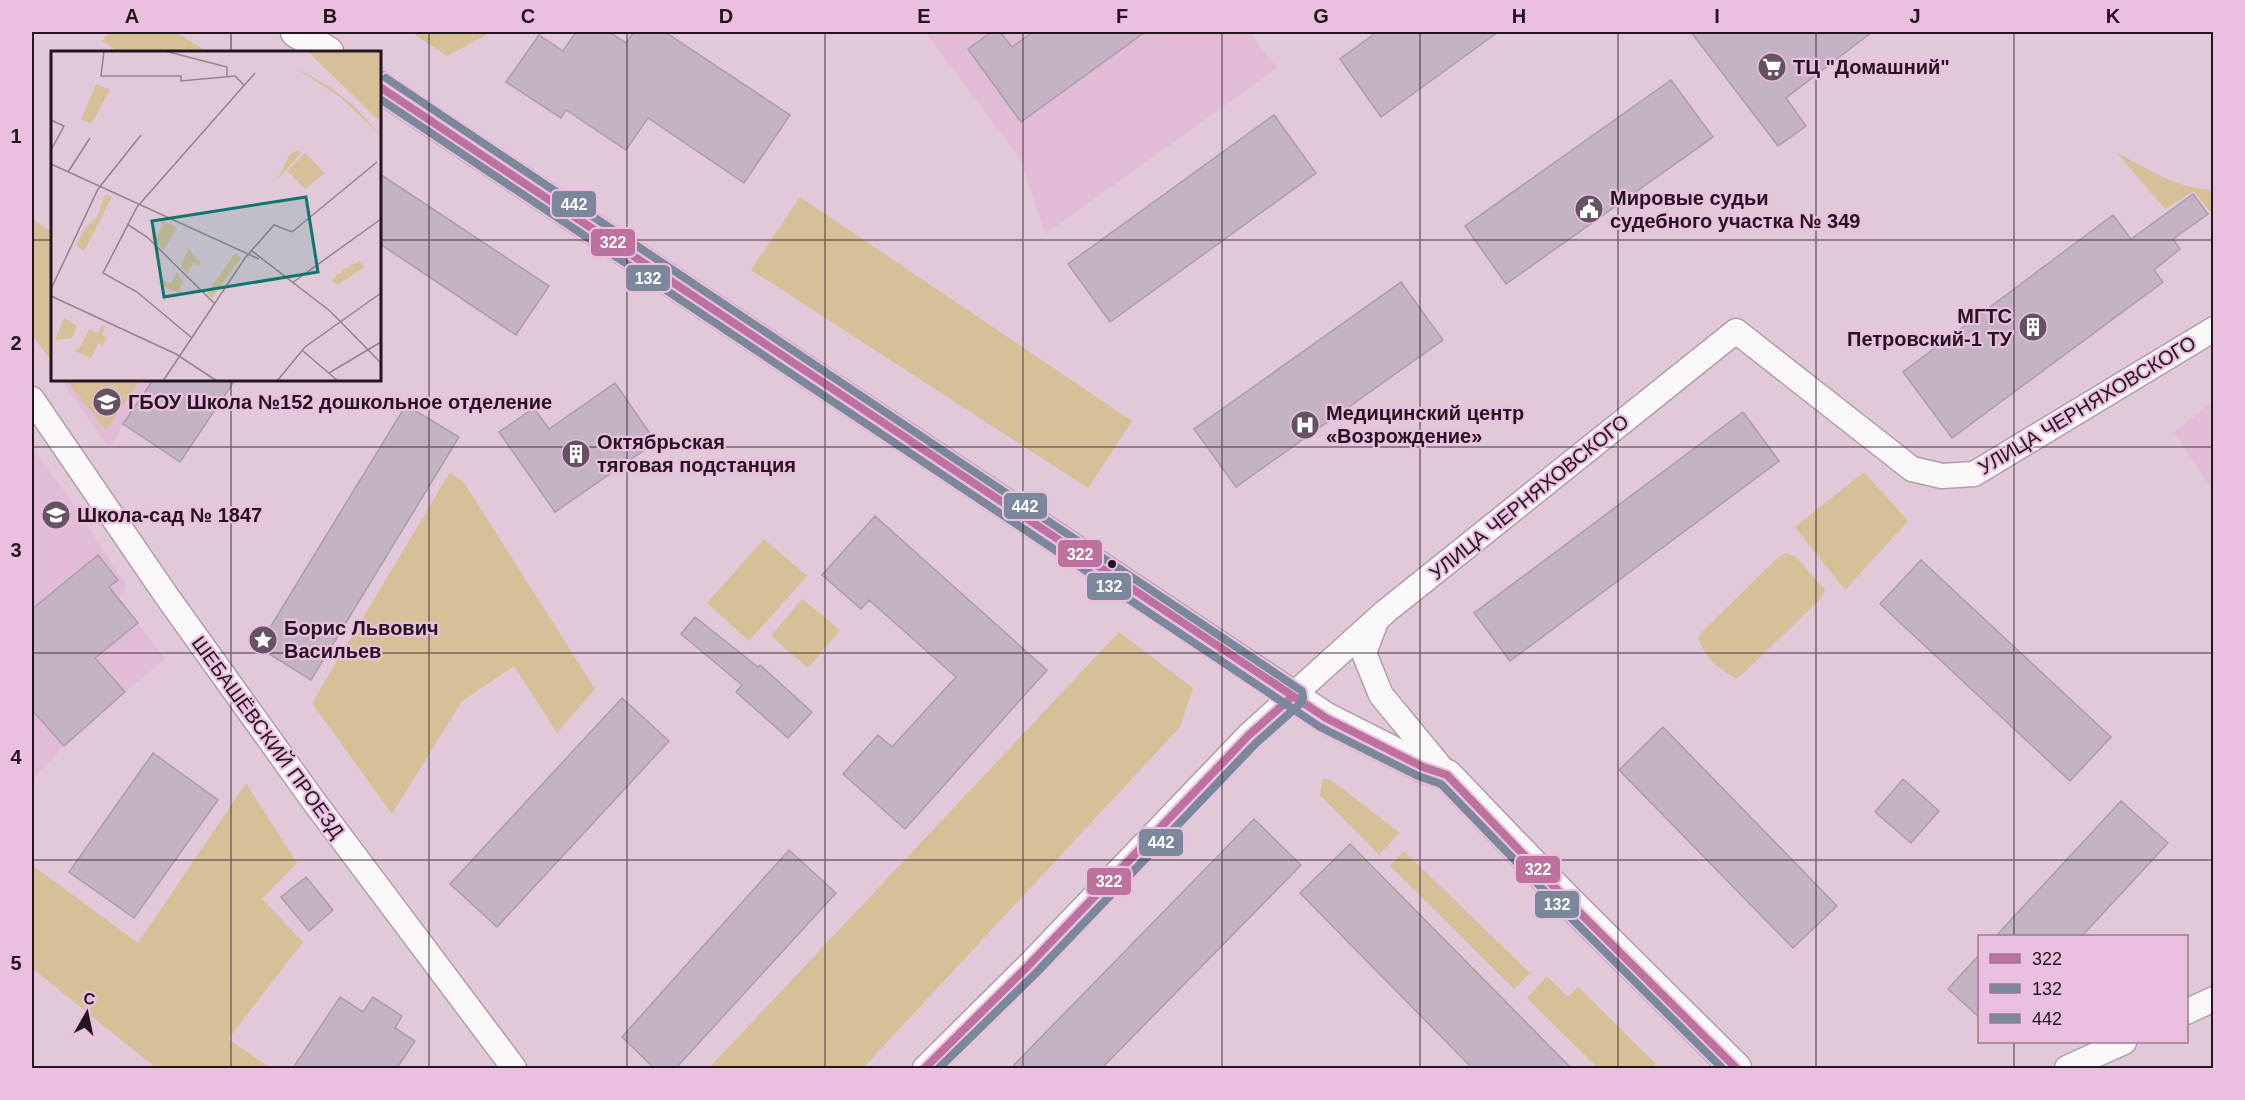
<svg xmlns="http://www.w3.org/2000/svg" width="2245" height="1100" font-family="Helvetica,sans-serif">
<rect width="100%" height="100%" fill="#e1c9da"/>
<path fill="#e2bbd7" d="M 925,32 L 1249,32 L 1277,68 L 1045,234 L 1021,160 Z
M 61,380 L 153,380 L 109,448 Z
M 2213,402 L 2213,491 L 2174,432 Z
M 32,448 L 68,496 L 126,585 L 119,599 L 165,659 L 125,692 L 64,746 L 32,780 Z"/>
<path fill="#d6c097" d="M 109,32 L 176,32 L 208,52 L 119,52 L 102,41 Z
M 411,32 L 492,32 L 447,56 Z
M 2117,153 C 2148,169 2178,189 2213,190 L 2213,215 L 2194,191 L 2165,209 Z
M 800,197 L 1132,421 L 1088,488 L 751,270 Z
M 32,219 L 52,232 L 52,362 L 32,335 Z
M 66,380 L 140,380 L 106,430 Z
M 450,472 L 465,484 L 595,689 L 557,733 L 514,666 L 462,701 L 392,814 L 312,703 Z
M 1864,472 L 1908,521 L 1845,590 L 1795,527 Z
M 764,539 L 807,576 L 749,641 L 707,603 Z
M 1786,553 L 1795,556 L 1825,590 L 1821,598 L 1743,674 L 1736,678 C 1721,672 1703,655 1698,638 L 1703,631 L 1777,558 Z
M 802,599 L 840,630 L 808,668 L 771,636 Z
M 1119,632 L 1193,688 L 1180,727 L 863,1068 L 709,1068 Z
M 1323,778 L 1331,780 L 1400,833 L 1379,855 L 1320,795 Z
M 246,783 L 297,863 L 262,899 L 303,942 L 228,1039 L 271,1068 L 156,1068 L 32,968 L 32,865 L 138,943 Z
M 1404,851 L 1530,973 L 1514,989 L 1390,866 Z
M 1547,976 L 1568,997 L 1578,987 L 1656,1064 L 1652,1068 L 1598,1068 L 1527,998 Z"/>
<path fill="#c3b3c3" stroke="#ac9cab" stroke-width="1.5" d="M 576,32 L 609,32 L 626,43 L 634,32 L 665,32 L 790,115 L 744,183 L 648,118 L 626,150 L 566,110 L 561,118 L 506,82 L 539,35 L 563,51 Z
M 992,32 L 1000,32 L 1012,47 L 1033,32 L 1145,32 L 1021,122 L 968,49 Z
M 1377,32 L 1498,32 L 1381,117 L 1340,59 Z
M 1691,32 L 1872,32 L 1786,98 L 1806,126 L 1778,146 Z
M 1671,80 L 1713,137 L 1506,284 L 1465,226 Z
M 1274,115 L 1316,173 L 1110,322 L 1068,264 Z
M 380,174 L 549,286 L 516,335 L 380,244 Z
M 2193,194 L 2208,214 L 2173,239 L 2180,249 L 2154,270 L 2163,282 L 1952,438 L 1903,372 L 2113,215 L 2131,239 Z
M 1401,282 L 1443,340 L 1236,487 L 1194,429 Z
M 153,380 L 235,380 L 180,462 L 123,424 Z
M 615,383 L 656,442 L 555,512 L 499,432 L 534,408 L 549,429 Z
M 406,405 L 459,437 L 311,680 L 258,647 Z
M 1743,412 L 1779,461 L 1510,661 L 1474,613 Z
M 875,516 L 1047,670 L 905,829 L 843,774 L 878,735 L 892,747 L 956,677 L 869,600 L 861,609 L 822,575 Z
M 98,555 L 118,580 L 109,587 L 138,623 L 95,658 L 125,692 L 64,746 L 32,710 L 32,609 Z
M 1921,560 L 2111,737 L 2070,781 L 1880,604 Z
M 695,617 L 758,667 L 760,665 L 812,712 L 788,738 L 736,692 L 742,685 L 681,634 Z
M 622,698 L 669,741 L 497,927 L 450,884 Z
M 1663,727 L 1837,906 L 1793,948 L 1619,770 Z
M 153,753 L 218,800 L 134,918 L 69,872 Z
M 1903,779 L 1939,811 L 1911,843 L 1875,812 Z
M 2121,801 L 2168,843 L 2082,936 L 1996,936 Z
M 1254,819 L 1301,865 L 1102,1068 L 1011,1068 Z
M 1350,844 L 1507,1003 L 1571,1068 L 1472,1068 L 1300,893 Z
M 789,850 L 836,893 L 676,1068 L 654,1068 L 622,1037 Z
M 306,877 L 333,910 L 309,931 L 281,897 Z
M 1980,954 L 1980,1018 L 1948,989 Z
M 340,997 L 363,1012 L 373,997 L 402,1016 L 395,1028 L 415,1041 L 397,1068 L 293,1068 Z"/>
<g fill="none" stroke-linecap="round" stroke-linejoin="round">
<g stroke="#b09dab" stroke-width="27">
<path id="minor" d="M 32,399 L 168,598 L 315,803 L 514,1068
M 1375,624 L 1364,653 L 1381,695 L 1447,775
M 2186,1012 L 2214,999
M 925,1068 L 1028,966 L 1249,735 L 1385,612 L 1736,331 L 1912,469 L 1942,476 L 1974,474 L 2214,329
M 2067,1068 L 2124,1042"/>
</g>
<g stroke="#b09dab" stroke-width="33">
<path id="tertiary" d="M 296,32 L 328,52
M 380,87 L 1326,718 L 1423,767 L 1447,775 L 1567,900 L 1736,1068"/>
</g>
<use href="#minor" stroke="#faf7f9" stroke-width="24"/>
<use href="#tertiary" stroke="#faf7f9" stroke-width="30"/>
<g stroke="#ebbfdf" stroke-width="12">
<path id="bus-1" d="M 380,87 L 1326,718 L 1423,767 L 1447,775 L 1567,900 L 1736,1068
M 925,1068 L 1028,966 L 1249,735 L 1293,696"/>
</g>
<g stroke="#ebbfdf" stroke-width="12">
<path id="bus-2" d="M 380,99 L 1320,727 L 1418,776 L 1441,784 L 1560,907 L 1722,1068
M 939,1068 L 1036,973 L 1256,743 L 1300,704"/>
</g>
<g stroke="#ebbfdf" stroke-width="12">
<path id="bus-3" d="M 386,78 L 1302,691 L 1303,698 L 1301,703 L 1256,743 L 1036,973 L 939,1068"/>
</g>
<use href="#bus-1" stroke="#bd729d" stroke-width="8"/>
<use href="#bus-2" stroke="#7b889b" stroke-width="8"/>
<use href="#bus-3" stroke="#7b889b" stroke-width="8"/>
</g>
<path fill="none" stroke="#241420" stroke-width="1.5" stroke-opacity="0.55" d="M 231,32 L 231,52M 429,32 L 429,1068M 627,32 L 627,1068M 825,32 L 825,1068M 1023,32 L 1023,1068M 1222,32 L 1222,1068M 1420,32 L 1420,1068M 1618,32 L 1618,1068M 1816,32 L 1816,1068M 2014,32 L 2014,936M 32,240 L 52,240M 380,240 L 2214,240M 231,380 L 231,1068M 32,447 L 2214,447M 32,653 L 2214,653M 32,860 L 2214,860M 2014,1042 L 2014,1068"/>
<defs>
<g id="supermarket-disc" transform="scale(1.5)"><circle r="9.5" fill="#665361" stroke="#ebbfdf"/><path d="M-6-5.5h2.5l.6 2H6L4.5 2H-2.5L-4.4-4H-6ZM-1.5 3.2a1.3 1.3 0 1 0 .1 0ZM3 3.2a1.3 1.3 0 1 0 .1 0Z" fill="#fff"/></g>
<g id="civic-disc" transform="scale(1.5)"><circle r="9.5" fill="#665361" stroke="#ebbfdf"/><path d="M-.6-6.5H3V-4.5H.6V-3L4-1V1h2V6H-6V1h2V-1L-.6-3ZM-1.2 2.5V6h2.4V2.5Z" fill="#fff"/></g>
<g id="building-disc" transform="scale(1.5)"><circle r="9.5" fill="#665361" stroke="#ebbfdf"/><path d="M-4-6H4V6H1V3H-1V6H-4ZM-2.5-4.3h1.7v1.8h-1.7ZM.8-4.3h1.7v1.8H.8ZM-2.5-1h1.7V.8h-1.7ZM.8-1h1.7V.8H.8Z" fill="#fff"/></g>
<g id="school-disc" transform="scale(1.5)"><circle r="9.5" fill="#665361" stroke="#ebbfdf"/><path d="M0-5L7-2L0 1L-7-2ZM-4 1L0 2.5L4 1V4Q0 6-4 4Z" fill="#fff"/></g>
<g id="hospital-disc" transform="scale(1.5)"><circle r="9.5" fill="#665361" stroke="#ebbfdf"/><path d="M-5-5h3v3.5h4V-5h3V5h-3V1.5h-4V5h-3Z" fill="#fff"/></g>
<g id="sight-disc" transform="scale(1.5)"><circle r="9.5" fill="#665361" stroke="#ebbfdf"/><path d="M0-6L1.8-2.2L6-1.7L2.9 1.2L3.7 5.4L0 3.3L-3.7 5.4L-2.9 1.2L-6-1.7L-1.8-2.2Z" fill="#fff"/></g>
</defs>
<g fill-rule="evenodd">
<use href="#supermarket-disc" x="1772" y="67"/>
<use href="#civic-disc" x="1589" y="209"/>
<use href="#building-disc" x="2033" y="327"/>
<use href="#school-disc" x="107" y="402"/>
<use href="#hospital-disc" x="1305" y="425"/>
<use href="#building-disc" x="576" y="454"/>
<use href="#school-disc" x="56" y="515"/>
<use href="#sight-disc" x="263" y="640"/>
</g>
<circle fill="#241420" stroke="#ebbfdf" stroke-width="2" cx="1112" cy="564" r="5"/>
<g text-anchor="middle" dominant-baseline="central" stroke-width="4.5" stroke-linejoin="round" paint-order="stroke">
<g font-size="20" font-weight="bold" fill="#241420" stroke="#ebbfdf" text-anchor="start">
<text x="1793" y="67">ТЦ "Домашний"</text>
<text x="1610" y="198">Мировые судьи<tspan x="1610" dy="23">судебного участка № 349</tspan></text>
<text x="2012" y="316" text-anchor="end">МГТС<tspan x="2012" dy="23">Петровский-1 ТУ</tspan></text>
<text x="128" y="402">ГБОУ Школа №152 дошкольное отделение</text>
<text x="1326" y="413">Медицинский центр<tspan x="1326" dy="23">«Возрождение»</tspan></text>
<text x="597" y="442">Октябрьская<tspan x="597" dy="23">тяговая подстанция</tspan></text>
<text x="77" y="515">Школа-сад № 1847</text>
<text x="284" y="628">Борис Львович<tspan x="284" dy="23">Васильев</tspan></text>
</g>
<g font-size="20" fill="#241420" stroke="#ebbfdf">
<text transform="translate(2087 405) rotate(-31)">УЛИЦА ЧЕРНЯХОВСКОГО</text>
<text transform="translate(1529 497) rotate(-39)">УЛИЦА ЧЕРНЯХОВСКОГО</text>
<text transform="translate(268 737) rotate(54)">ШЕБАШЁВСКИЙ ПРОЕЗД</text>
</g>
</g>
<g transform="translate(51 51)">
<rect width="330" height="330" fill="#e1c9da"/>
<path d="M 256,0 L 330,0 L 330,72 L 307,49 ZM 245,17 L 278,35 L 303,55 L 330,85 L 289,46 ZM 45,33 L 59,39 L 40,73 L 30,68 ZM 247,99 L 250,102 L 226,129 L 239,103 ZM 254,102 L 274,122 L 254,138 L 247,131 L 250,125 L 246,130 L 241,125 L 244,119 L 240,124 L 236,120 ZM 54,143 L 61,146 L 33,200 L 25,194 L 34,177 L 46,166 ZM 109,169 L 126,176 L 113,199 L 99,186 L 107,185 L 112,174 ZM 137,198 L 149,211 L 147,215 L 143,211 L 136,222 L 130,215 ZM 184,202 L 190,207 L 161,247 L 156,243 ZM 307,208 L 313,216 L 287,234 L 281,230 L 287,222 L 292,224 L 290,220 L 296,216 L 300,219 L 298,214 L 308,211 ZM 126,221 L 132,232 L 128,239 L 137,246 L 107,233 L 110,228 L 120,233 ZM 13,267 L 26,275 L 21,287 L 4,289 ZM 51,274 L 55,275 L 51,283 L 55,287 L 52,294 L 47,292 L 40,307 L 22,299 L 29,297 L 38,278 L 47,282 Z" fill="#d6c097"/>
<path fill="none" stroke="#958190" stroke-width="1.5" d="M 53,0 L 50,25 L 130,25 L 130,30 L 184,25 L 193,34M 114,0 L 176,16 L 176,25M 0,69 L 13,75 L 0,99M 0,113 L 208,208M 17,121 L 39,87M 76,173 L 96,186 L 163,252M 201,200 L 279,260 L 330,312M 241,232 L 330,168M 0,238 L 47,138 L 90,84M 0,245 L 125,303 L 166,330M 141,287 L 86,241 L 52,222 L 86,156 L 204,22M 252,300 L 287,330M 278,322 L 330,291M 112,330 L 194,207 L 223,174 L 241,181 L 326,111M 226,330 L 254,296 L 330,242"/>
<path fill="#0f766e" fill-opacity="0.15" stroke="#0f766e" stroke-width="3" d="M 255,146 L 267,221 L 113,246 L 101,170 Z"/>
<rect width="330" height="330" fill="none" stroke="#241420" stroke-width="3"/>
</g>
<g stroke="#ebbfdf" stroke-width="2">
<rect x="551" y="190" width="46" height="28" rx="6" fill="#7b889b"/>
<rect x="590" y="228" width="46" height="29" rx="6" fill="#bd729d"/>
<rect x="625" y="264" width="46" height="28" rx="6" fill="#7b889b"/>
<rect x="1003" y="492" width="45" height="28" rx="6" fill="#7b889b"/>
<rect x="1057" y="539" width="46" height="29" rx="6" fill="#bd729d"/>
<rect x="1086" y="572" width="46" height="29" rx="6" fill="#7b889b"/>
<rect x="1138" y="828" width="46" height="29" rx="6" fill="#7b889b"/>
<rect x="1515" y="855" width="46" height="29" rx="6" fill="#bd729d"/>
<rect x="1086" y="867" width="46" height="29" rx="6" fill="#bd729d"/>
<rect x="1534" y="890" width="46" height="29" rx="6" fill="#7b889b"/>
</g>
<g font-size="16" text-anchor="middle" font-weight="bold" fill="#fff">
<text x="574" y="210">442</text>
<text x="613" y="248">322</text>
<text x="648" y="284">132</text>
<text x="1025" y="512">442</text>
<text x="1080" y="560">322</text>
<text x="1109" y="592">132</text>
<text x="1161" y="848">442</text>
<text x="1538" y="875">322</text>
<text x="1109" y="887">322</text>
<text x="1557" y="910">132</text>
</g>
<rect width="2245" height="1100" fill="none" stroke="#ebbfdf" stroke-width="66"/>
<rect x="1978" y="935" width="210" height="108" fill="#ebbfdf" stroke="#9b7b93" stroke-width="1.5"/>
<rect x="1990" y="954" width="30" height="9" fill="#bd729d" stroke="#9b7b93" stroke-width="1.5"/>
<text x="2032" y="965" font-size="18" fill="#241420">322</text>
<rect x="1990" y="984" width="30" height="9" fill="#7b889b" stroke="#9b7b93" stroke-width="1.5"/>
<text x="2032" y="995" font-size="18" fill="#241420">132</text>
<rect x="1990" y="1014" width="30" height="9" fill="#7b889b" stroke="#9b7b93" stroke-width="1.5"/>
<text x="2032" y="1025" font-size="18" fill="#241420">442</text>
<g transform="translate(87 1013) rotate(9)" stroke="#ebbfdf" stroke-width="4.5" paint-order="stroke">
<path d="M0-4.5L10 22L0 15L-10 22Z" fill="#241420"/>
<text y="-9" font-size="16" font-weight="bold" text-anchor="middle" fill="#241420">С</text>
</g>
<rect x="33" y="33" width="2179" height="1034" fill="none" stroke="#241420" stroke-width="2"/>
<g font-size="20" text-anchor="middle" font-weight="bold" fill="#241420">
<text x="132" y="23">A</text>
<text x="330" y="23">B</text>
<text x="528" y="23">C</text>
<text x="726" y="23">D</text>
<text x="924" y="23">E</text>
<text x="1122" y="23">F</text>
<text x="1321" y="23">G</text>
<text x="1519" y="23">H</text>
<text x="1717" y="23">I</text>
<text x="1915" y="23">J</text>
<text x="2113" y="23">K</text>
<text x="16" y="143">1</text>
<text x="16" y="350">2</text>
<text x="16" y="557">3</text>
<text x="16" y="764">4</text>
<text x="16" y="970">5</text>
</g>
</svg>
